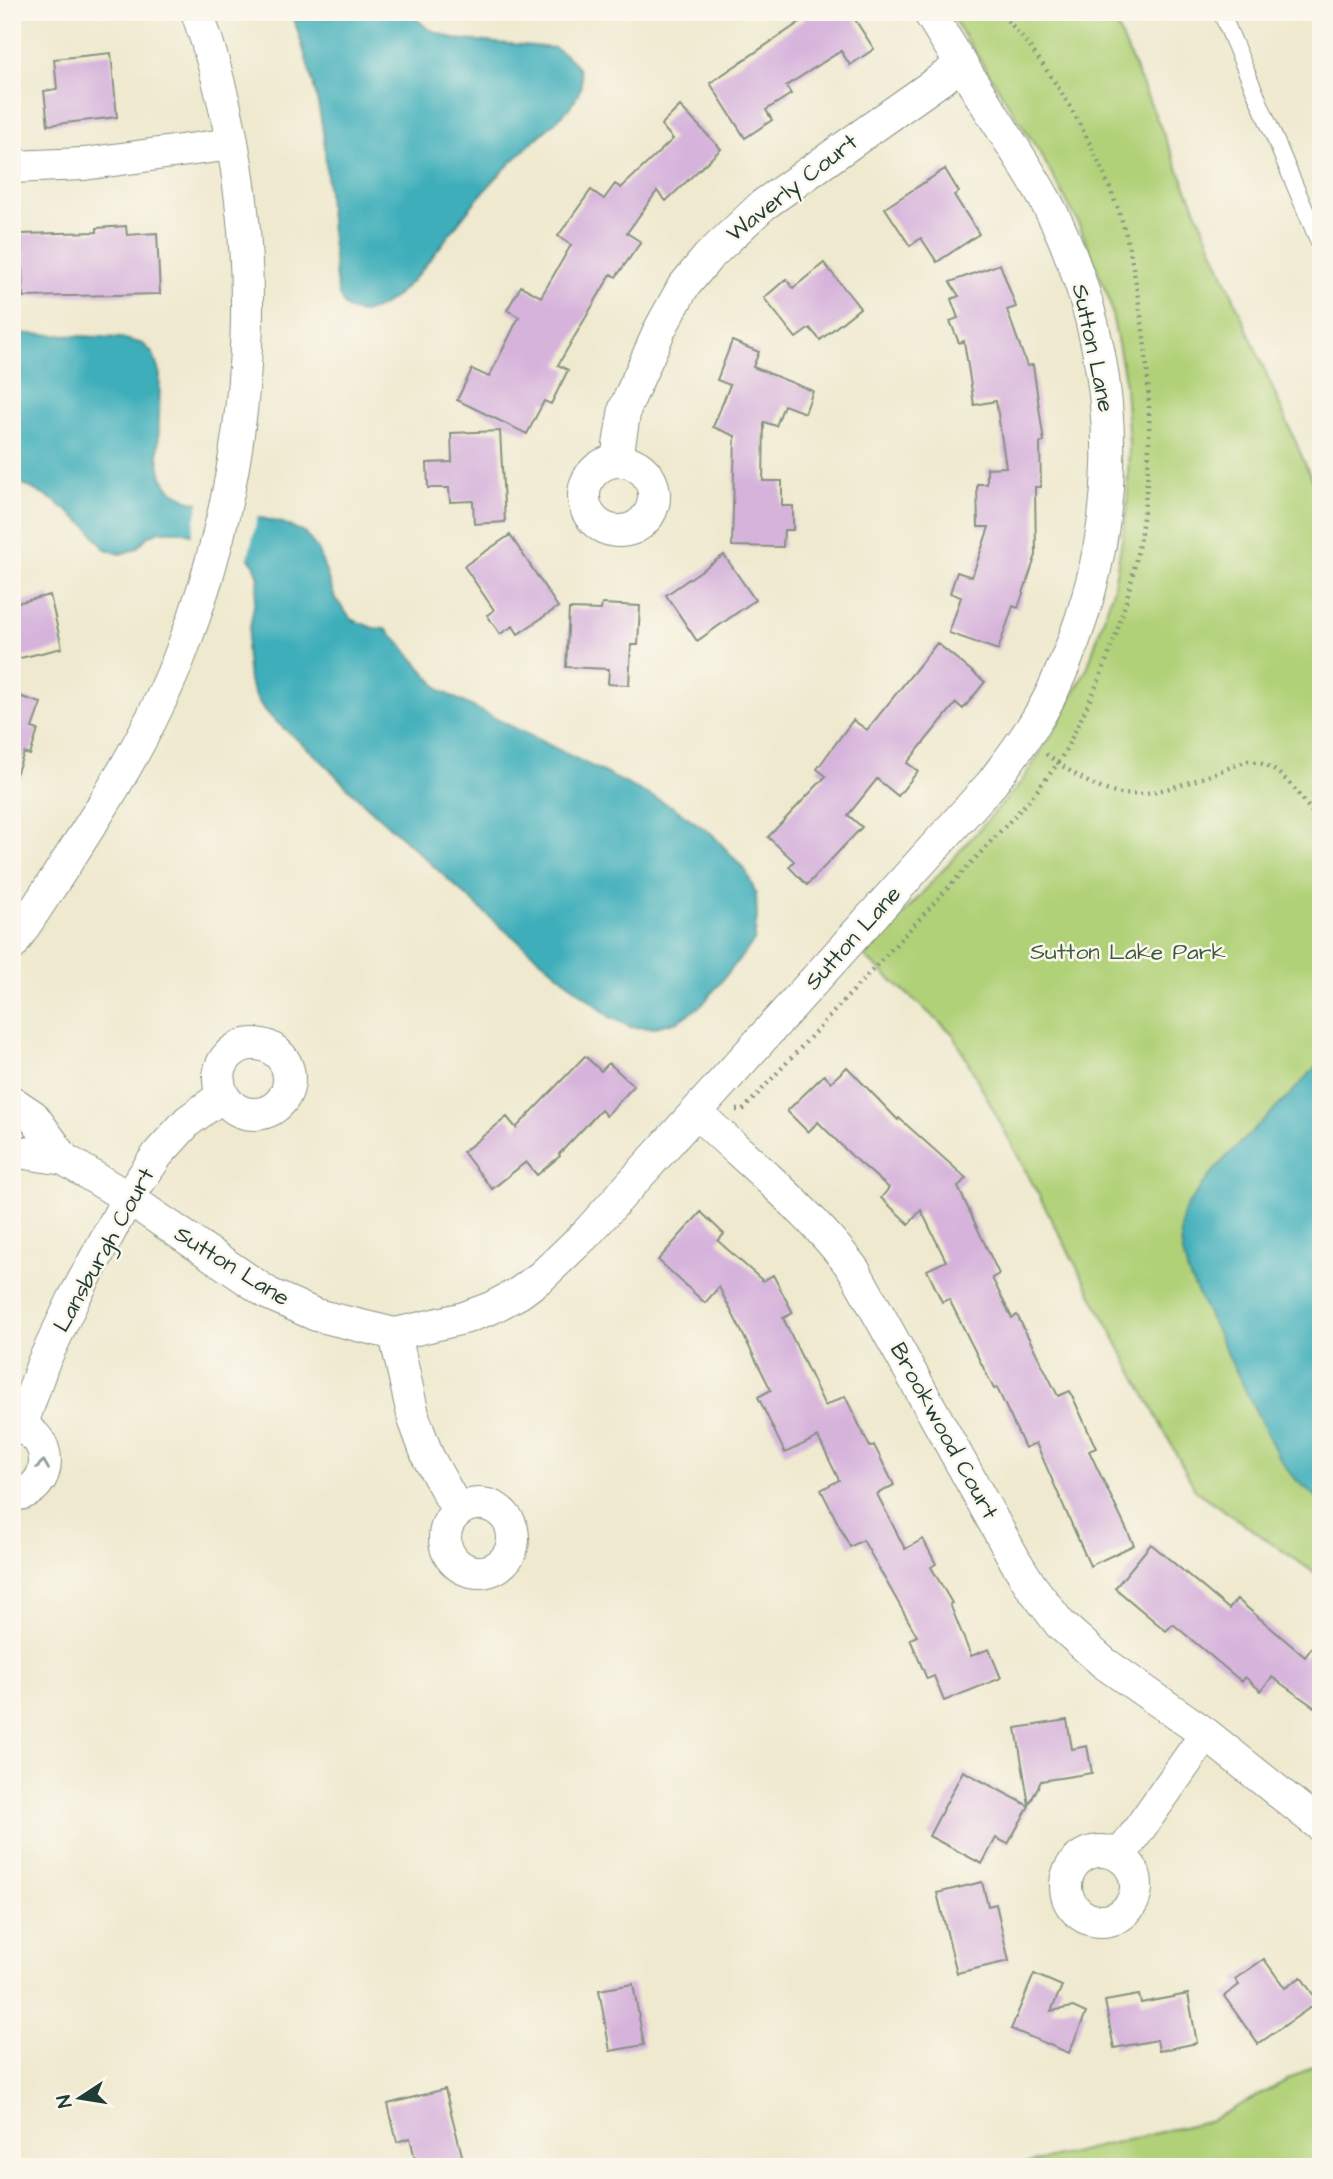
<svg xmlns="http://www.w3.org/2000/svg" width="1333" height="2179" font-family="'Architects Daughter',sans-serif">
<rect width="100%" height="100%" fill="#fbf7ec"/>
<filter id="ink" filterUnits="userSpaceOnUse"><feTurbulence type="fractalNoise" baseFrequency=".0143" numOctaves="2"/><feDisplacementMap in="SourceGraphic" scale="14" xChannelSelector="R" yChannelSelector="G"/><feConvolveMatrix kernelMatrix="1 2 1 2 8 2 1 2 1" color-interpolation-filters="sRGB"/></filter>
<filter id="wash" filterUnits="userSpaceOnUse"><feTurbulence type="fractalNoise" baseFrequency=".00686" numOctaves="4" result="noise"/><feDisplacementMap in="SourceGraphic" scale="28" xChannelSelector="R" yChannelSelector="G"/><feGaussianBlur stdDeviation="1.57" result="paint"/><feColorMatrix in="noise" values="0 0 0 0 0 0 0 0 0 0 0 0 0 0 0 0 0 1.4 0 .05"/><feComposite in="paint" operator="in"/></filter>
<g filter="url(#wash)">
<rect width="100%" height="100%" fill="#efe9cf"/>
<path fill="#b1d178" stroke="#688756" stroke-width="2" d="M 949,12 L 1111,12 L 1321,501 L 1321,1577 L 1196,1491 L 953,1034 L 865,957 L 1020,784 L 1056,728 L 1088,666 L 1113,590 L 1127,512 L 1129,444 L 1124,374 L 1109,299 L 1077,220 L 1040,153 Z
M 1321,2062 L 1321,2167 L 1011,2167 L 1212,2120 Z"/>
<path fill="#3eaeba" stroke="#2e7677" stroke-width="2" d="M 292,12 L 409,12 L 428,29 L 454,39 L 555,48 C 570,57 586,69 580,89 C 573,112 540,133 523,151 C 508,165 493,181 479,197 C 448,232 424,277 385,304 C 374,311 362,316 350,310 C 334,303 335,263 333,247 C 327,206 328,165 322,125 C 316,87 303,49 292,12 Z
M 12,333 L 121,338 L 143,344 L 153,354 L 160,375 L 158,458 L 162,477 L 169,488 L 187,500 L 282,523 L 304,532 L 318,550 L 335,598 L 351,619 L 373,628 L 385,629 L 398,641 L 441,691 L 673,807 L 712,834 L 746,871 L 756,894 L 757,917 L 754,941 L 702,1005 L 678,1021 L 652,1028 L 630,1027 L 610,1017 L 494,921 L 354,794 L 320,759 L 273,719 L 259,703 L 249,682 L 246,649 L 259,578 L 254,564 L 237,547 L 180,531 L 159,531 L 147,537 L 136,549 L 120,554 L 105,549 L 87,526 L 53,500 L 12,478 Z
M 1321,1060 L 1321,1501 L 1292,1476 L 1277,1454 L 1189,1276 C 1183,1256 1177,1234 1184,1213 C 1187,1203 1197,1194 1202,1186 C 1237,1139 1285,1106 1321,1060 Z"/>
<path fill="#efe9cf" d="M 200,499 L 258,514 L 247,562 L 235,550 L 191,538 Z"/>
<g id="blocks">
<path fill="#d6b3db" d="M 815,12 L 850,12 L 874,49 L 850,65 L 841,51 L 786,86 L 791,94 L 766,110 L 772,120 L 745,138 L 710,83 Z
M 111,53 L 117,117 L 48,125 L 44,91 L 57,89 L 54,59 Z
M 680,106 L 721,149 L 666,201 L 657,191 L 627,233 L 641,242 L 616,277 L 611,274 L 558,365 L 568,370 L 551,404 L 544,401 L 527,434 L 457,400 L 472,369 L 489,377 L 519,317 L 507,310 L 521,286 L 541,297 L 571,245 L 558,236 L 591,190 L 604,199 L 615,184 L 621,188 L 673,139 L 661,125 Z
M 945,169 L 959,192 L 954,195 L 979,234 L 937,262 L 921,238 L 910,246 L 885,208 Z
M 126,226 L 127,235 L 157,233 L 160,294 L 23,297 L 21,234 L 97,232 L 97,228 Z
M 824,263 L 860,308 L 820,340 L 810,328 L 796,338 L 764,298 L 786,279 L 793,288 Z
M 1000,264 L 1016,307 L 1007,310 L 1027,366 L 1033,365 L 1044,442 L 1040,443 L 1041,487 L 1035,487 L 1036,555 L 1018,608 L 1013,606 L 998,650 L 949,633 L 961,597 L 950,593 L 957,572 L 972,577 L 989,527 L 978,527 L 977,484 L 987,484 L 987,468 L 1006,467 L 996,401 L 974,405 L 964,341 L 959,343 L 950,321 L 958,318 L 951,299 L 959,296 L 950,282 Z
M 732,341 L 759,352 L 753,367 L 813,391 L 805,413 L 784,405 L 776,426 L 764,422 L 763,481 L 782,481 L 782,506 L 793,506 L 793,530 L 784,530 L 783,547 L 732,546 L 735,436 L 713,427 L 730,385 L 717,380 Z
M 500,431 L 505,522 L 474,524 L 473,501 L 450,502 L 449,488 L 428,488 L 427,463 L 452,462 L 451,433 Z
M 510,535 L 558,607 L 518,634 L 513,626 L 500,634 L 487,615 L 494,610 L 464,566 Z
M 724,555 L 755,600 L 697,641 L 666,595 Z
M 50,595 L 62,648 L 12,660 L 12,604 Z
M 602,604 L 640,606 L 638,645 L 631,645 L 629,685 L 608,684 L 609,669 L 566,667 L 569,609 L 601,610 Z
M 937,643 L 985,682 L 963,709 L 956,703 L 907,763 L 918,771 L 898,796 L 877,779 L 848,815 L 862,827 L 807,885 L 789,867 L 794,861 L 768,837 L 826,776 L 817,769 L 853,720 L 867,730 Z
M 12,694 L 41,703 L 32,728 L 38,730 L 30,755 L 24,753 L 15,777 L 12,776 Z
M 585,1056 L 601,1071 L 609,1063 L 634,1086 L 606,1116 L 601,1110 L 559,1154 L 560,1156 L 537,1175 L 526,1162 L 492,1189 L 463,1152 L 507,1117 L 516,1128 Z
M 847,1067 L 898,1120 L 899,1118 L 966,1178 L 958,1187 L 999,1274 L 992,1278 L 1012,1318 L 1017,1315 L 1058,1396 L 1070,1391 L 1096,1448 L 1089,1451 L 1134,1545 L 1090,1566 L 1036,1443 L 1025,1448 L 997,1388 L 994,1389 L 949,1299 L 942,1302 L 927,1270 L 946,1261 L 921,1210 L 909,1224 L 881,1198 L 889,1188 L 851,1155 L 818,1122 L 808,1132 L 787,1111 L 824,1075 L 831,1082 Z
M 701,1212 L 724,1234 L 718,1241 L 763,1281 L 773,1275 L 793,1313 L 783,1318 L 825,1406 L 845,1396 L 870,1447 L 874,1445 L 894,1485 L 877,1494 L 905,1549 L 923,1539 L 936,1564 L 931,1567 L 952,1603 L 950,1604 L 971,1656 L 989,1649 L 1001,1678 L 944,1701 L 934,1676 L 927,1679 L 910,1639 L 917,1636 L 863,1540 L 850,1547 L 821,1490 L 839,1480 L 818,1437 L 785,1453 L 758,1397 L 771,1390 L 719,1287 L 705,1303 L 658,1260 Z
M 1151,1544 L 1229,1609 L 1237,1599 L 1305,1657 L 1321,1635 L 1321,1712 L 1272,1677 L 1261,1691 L 1245,1677 L 1242,1682 L 1173,1624 L 1166,1631 L 1115,1588 Z
M 1067,1720 L 1072,1749 L 1087,1746 L 1092,1773 L 1041,1781 L 1029,1805 L 1016,1728 Z
M 963,1771 L 1029,1806 L 1008,1844 L 996,1838 L 982,1864 L 929,1836 Z
M 982,1882 L 988,1906 L 996,1904 L 1009,1961 L 957,1973 L 937,1893 Z
M 1264,1959 L 1285,1988 L 1301,1977 L 1318,2002 L 1258,2044 L 1224,1996 L 1239,1985 L 1235,1979 Z
M 1034,1974 L 1062,1986 L 1051,2011 L 1073,2007 L 1086,2013 L 1069,2053 L 1011,2029 Z
M 633,1984 L 644,2045 L 610,2051 L 599,1990 Z
M 1188,1994 L 1197,2043 L 1159,2051 L 1157,2040 L 1114,2048 L 1105,2001 L 1139,1995 L 1141,2003 Z
M 445,2089 L 465,2167 L 417,2167 L 410,2138 L 397,2142 L 388,2104 Z"/>
</g>
</g>
<g filter="url(#ink)">
<use href="#blocks" fill-opacity="0" stroke="#879382" stroke-width="2"/>
<g fill="none" stroke-linecap="round" stroke-linejoin="round">
<g stroke="#879382" stroke-width="18">
<path id="service" d="M 1221,12 L 1321,247"/>
</g>
<g stroke="#879382" stroke-width="34">
<path id="minor" d="M 12,167 L 84,164 L 232,144
M584 496a35 35 0 1 1 70 0a35 35 0 1 1-70 0Z
M 619,461 L 619,445 L 625,408 L 661,327 L 683,287 L 708,257 L 763,205 L 961,65
M 12,945 C 72,853 138,761 179,658 C 260,452 272,222 197,12
M219 1079a35 35 0 1 1 70 0a35 35 0 1 1-70 0Z
M 12,1102 L 33,1116 L 64,1159
M 696,1112 C 750,1163 809,1210 854,1270 L 1016,1562 L 1031,1586 L 1060,1624 L 1104,1663 L 1206,1734 L 1321,1826
M 12,1151 L 64,1159 L 128,1198 L 269,1294 L 316,1315 L 395,1334 L 464,1318 L 491,1308 L 519,1293 L 542,1276 L 587,1233 L 992,783 C 1014,753 1037,724 1053,690 C 1123,541 1127,386 1062,234 C 1046,197 1023,163 1002,129 C 977,90 953,51 929,12
M 395,1334 L 414,1419 L 428,1457 L 458,1511
M 12,1426 C 57,1431 55,1493 12,1495
M 21,1427 L 43,1363 L 74,1298 L 128,1198 L 158,1154 L 188,1121 L 222,1096
M445 1538a34 34 0 1 1 68 0a34 34 0 1 1-68 0Z
M1066 1886a35 35 0 1 1 70 0a35 35 0 1 1-70 0Z
M 1120,1856 L 1206,1734"/>
</g>
<path stroke="#879382" stroke-width="4.5" stroke-dasharray="2 5" stroke-linecap="butt" d="M 1046,754 C 1065,768 1088,785 1112,792 C 1148,803 1212,773 1248,761 C 1278,762 1298,793 1314,815
M 736,1110 L 743,1110 L 1032,797 C 1041,785 1050,774 1058,763 C 1069,745 1078,725 1087,706 C 1147,581 1162,440 1139,304 C 1135,276 1130,247 1122,221 C 1096,145 1055,71 1000,12"/>
<use href="#service" stroke="#fff" stroke-width="16"/>
<use href="#minor" stroke="#fff" stroke-width="32"/>
</g>
<defs><path id="oneway-chevron" d="M-2-3.5L2.5 0L-2 3.5" fill="none" stroke-width="1.6" stroke-linecap="round" stroke-linejoin="round" transform="scale(1.75)"/></defs>
<use stroke="#8f9e9a" href="#oneway-chevron" transform="translate(43 1465) rotate(-82)"/>
</g>
<g text-anchor="middle" dominant-baseline="central" stroke-width="5" stroke-linejoin="round" paint-order="stroke">
<g font-size="23" fill="#1f3d34" stroke="#fbf7ec">
<text transform="translate(792 188) rotate(-38)">Waverly Court</text>
<text transform="translate(1093 348) rotate(78)">Sutton Lane</text>
<text transform="translate(853 938) rotate(-48)">Sutton Lane</text>
<text transform="translate(104 1250) rotate(-61)">Lansburgh Court</text>
<text transform="translate(232 1266) rotate(32)">Sutton Lane</text>
<text transform="translate(944 1431) rotate(61)">Brookwood Court</text>
</g>
<g font-size="23" fill="#3c5b42" stroke="#fbf7ec">
<text x="1128" y="952">Sutton Lake Park</text>
</g>
</g>
<rect width="1333" height="2179" fill="none" stroke="#fbf7ec" stroke-width="42"/>
<g transform="translate(80 2098) rotate(258)" stroke="#fbf7ec" stroke-width="5" paint-order="stroke">
<path d="M0-5L12 26L0 18L-12 26Z" fill="#1f3d34"/>
<text y="-10" font-size="19" font-weight="bold" text-anchor="middle" fill="#1f3d34">N</text>
</g>
</svg>
